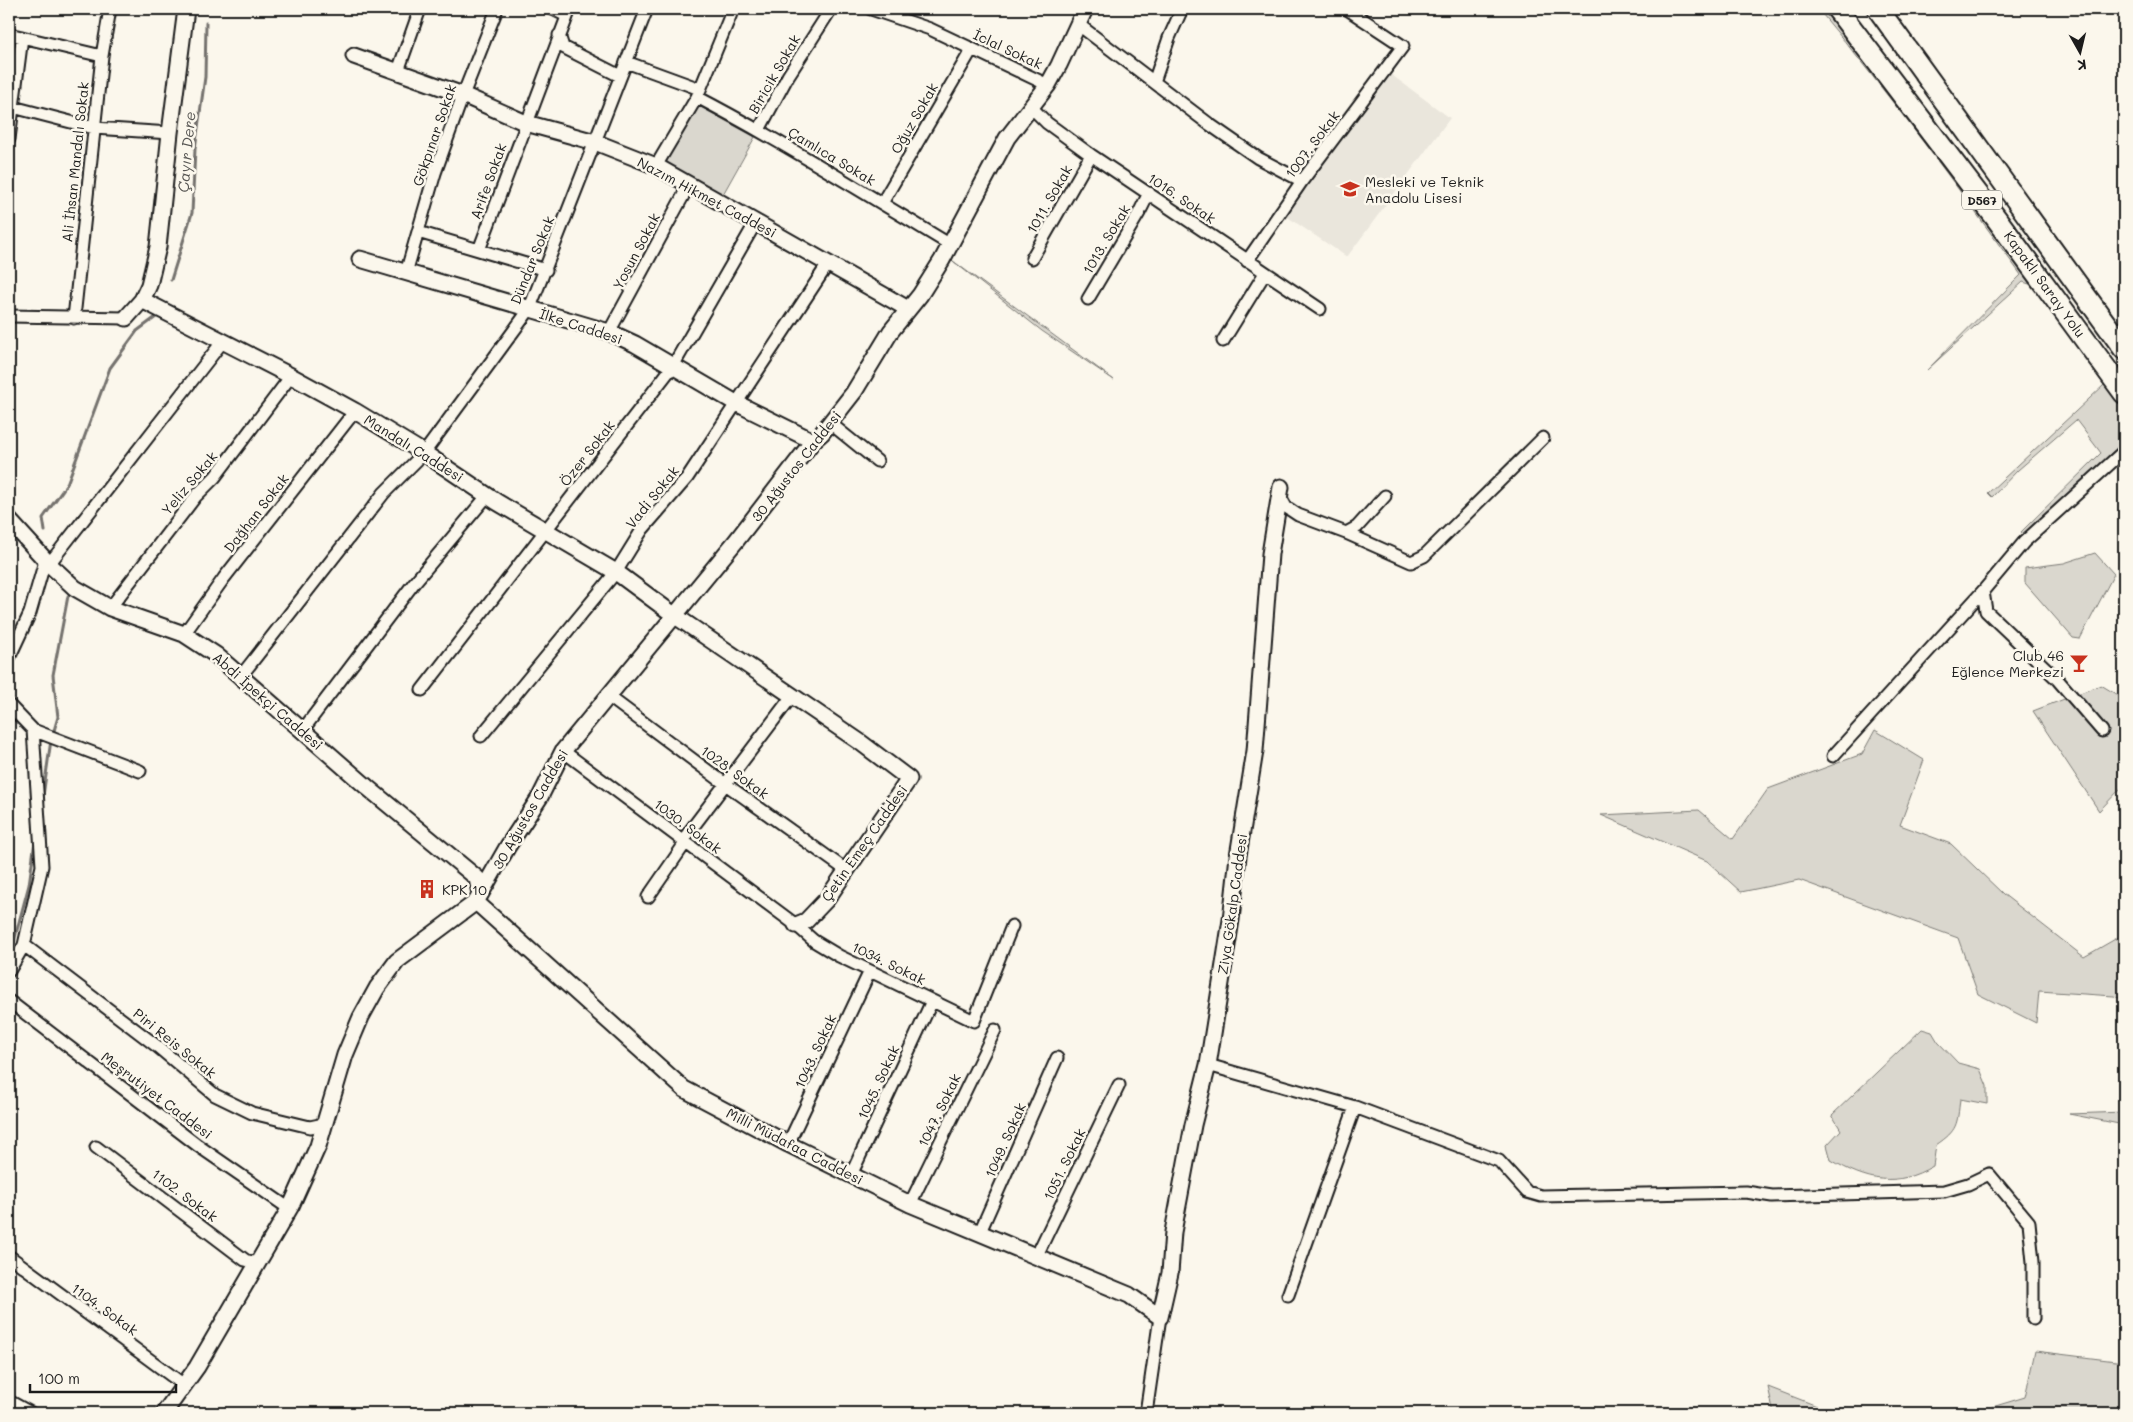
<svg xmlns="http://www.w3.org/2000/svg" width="2133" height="1422" font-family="Mali,sans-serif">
<rect width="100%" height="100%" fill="#fbf7ec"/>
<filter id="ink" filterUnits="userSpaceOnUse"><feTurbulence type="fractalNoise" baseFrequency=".02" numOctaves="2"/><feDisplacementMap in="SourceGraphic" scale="10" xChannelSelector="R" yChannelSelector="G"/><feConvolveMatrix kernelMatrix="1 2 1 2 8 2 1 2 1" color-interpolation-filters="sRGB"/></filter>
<g filter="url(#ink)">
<path fill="#eae6dc" d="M 1389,73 L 1450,118 L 1347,257 L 1283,214 Z"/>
<path fill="#dad7ce" stroke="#7b7a75" d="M 1818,9 L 1832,9 L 2090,358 L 2124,407 L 2124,441 L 2025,536 L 2021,532 L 2101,453 L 2076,420 L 2018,470 L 1992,497 L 1988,493 L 2104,385 L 2033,285 L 2023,282 L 1927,370 L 2021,275 C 1956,185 1890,95 1818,9 Z
M 697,105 L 755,137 L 722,196 L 664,164 Z
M 949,258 L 1114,380 L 1042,331 Z
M 2095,553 L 2114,574 L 2080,639 L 2073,638 L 2025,583 L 2025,568 L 2064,563 Z
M 2101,685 L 2124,699 L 2124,785 L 2099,811 L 2033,711 Z
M 1875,730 L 1924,760 L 1900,825 L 1951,844 L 2003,894 L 2084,957 L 2124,934 L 2124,1000 L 2114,996 L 2039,991 L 2036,1023 L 1978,994 L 1958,938 L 1799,880 L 1741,892 L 1707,861 L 1601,815 L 1699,810 L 1733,839 L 1768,789 L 1862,754 Z
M 1922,1029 L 1932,1032 L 1938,1042 L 1958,1063 L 1980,1069 L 1987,1086 L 1987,1104 L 1960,1099 C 1957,1125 1958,1130 1936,1145 L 1933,1166 C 1896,1188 1867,1181 1831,1160 L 1827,1145 L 1841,1130 L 1832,1115 Z
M 2124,1112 L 2124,1125 L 2069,1114 Z
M 2035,1351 L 2124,1362 L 2124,1413 L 1958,1413 L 1976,1412 L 2025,1397 Z
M 1768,1387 L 1835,1413 L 1774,1413 Z"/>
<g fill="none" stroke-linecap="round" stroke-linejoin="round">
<path stroke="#74726e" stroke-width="3" d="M 171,280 L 192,213 L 195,149 L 205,77 L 206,23
M 45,531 L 43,518 L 67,484 L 110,368 L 137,331 L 156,317
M 53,734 L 58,717 L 53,675 L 68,596
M 43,796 L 51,740
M 9,942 L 14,941 L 29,885 L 35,841"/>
<g stroke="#1c1c1c" stroke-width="15">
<path id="street" d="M 553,9 L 567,16
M 871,9 L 930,29 L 1048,85
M 1079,25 L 1209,124 L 1258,158 L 1302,181
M 9,34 L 102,56
M 559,35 L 563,47 L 620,76
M 626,62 L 700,89
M 398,71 L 420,9
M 1154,82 L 1169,38 L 1182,9
M 697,97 C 783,142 866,194 949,244
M 9,106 L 94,128 L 170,133
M 1031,107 L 1047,123 L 1091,155 L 1320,309
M 759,130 L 788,76 L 831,9
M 9,139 L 22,37
M 656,166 L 697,97 L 733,9
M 882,203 L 972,49
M 418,232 L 546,270
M 479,250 L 570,9
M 1032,258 L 1091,155
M 1247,261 L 1302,181 L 1403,46 L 1347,9
M 406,273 L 435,173 L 463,95 L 497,9
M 1088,299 L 1139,213 L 1149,193
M 9,316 L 126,318
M 74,318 L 102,56 L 110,9
M 609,332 L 683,196 L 687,183
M 1223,341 L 1265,273
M 830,423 L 877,461
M 1281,498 L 1286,507 L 1298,515 L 1346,533 L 1411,562 L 1424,556 L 1543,438
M 1346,533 L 1357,527 L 1385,496
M 49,564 L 223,341
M 1983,591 L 1986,611 L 2057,679 L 2102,731
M 110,608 L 196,496 L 215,477 L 291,376
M 184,634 L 224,578 L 355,411
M 9,658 L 30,613 L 45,561
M 241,676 L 384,493 L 424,453 L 529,310 L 647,9
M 422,690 L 673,366 L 756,222
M 608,696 L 724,783 L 846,870
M 9,705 L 33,730 L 42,866 L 24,945 L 9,971
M 33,730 L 140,771
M 302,731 L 414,583 L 488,495
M 481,736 L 616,572 L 642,530 L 687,478 L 828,264
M 563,751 L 796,925 L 814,941 L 839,956 L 974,1021 L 1012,926
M 1833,756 L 1983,591 L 2024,542 L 2124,451
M 683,840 L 792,696
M 648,897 L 686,842
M 24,945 L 158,1047 L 215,1095 L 252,1113 L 310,1127 L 324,1124
M 9,1001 L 197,1145 L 284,1205 L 291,1206
M 1208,1065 L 1355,1107 L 1499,1161 L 1527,1192 L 1541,1196 L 1746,1192 L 1772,1196 L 1944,1191 L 1968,1184 L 1989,1174 L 2029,1222 L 2033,1262 L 2033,1319
M 788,1144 L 870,971
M 96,1147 L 245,1260 L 257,1263
M 851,1175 L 932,1001
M 910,1204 L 995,1030
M 979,1234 L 1057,1058
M 9,1256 L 184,1385
M 1036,1257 L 1119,1085
M 1288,1295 L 1355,1107
M 9,1401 L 31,1413
M 1146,1413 L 1160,1317"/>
</g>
<g stroke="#1c1c1c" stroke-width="19">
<path id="secondary" d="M 354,56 L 463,95 L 526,123 L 595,142 L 656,166 L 908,309
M 360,259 L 609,332 L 635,344 L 736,403 L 813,441
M 142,300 L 291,376 L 355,411 L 424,453 L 497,502 L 616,572 L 674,615 L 860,742 L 909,779 L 827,899 L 806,921 L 796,925
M 126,318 L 142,300 L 149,285 L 158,247 L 170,133 L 186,9
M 9,520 L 49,564 L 75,588 L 110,608 L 184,634 L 216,655 L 367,787 L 477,878 L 480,894
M 476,902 L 684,1089 L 788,1144 L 910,1204 L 1129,1295 L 1160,1317 L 1170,1273 L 1173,1232 L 1193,1125 L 1208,1065 L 1231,920 L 1238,856 L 1255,751 L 1270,554 L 1281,487
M 164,1413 L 197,1367 L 291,1206 L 318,1146 L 345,1055 L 361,1017 L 377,988 L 397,961 L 476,902 L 508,846 L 540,797 L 563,751 L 736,541 L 813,441 L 822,433 L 854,392 L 891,331 L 920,295 L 942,260 L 1007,138 L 1048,85 L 1059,65 L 1085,9"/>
</g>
<g stroke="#1c1c1c" stroke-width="24">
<path id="highway" d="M 1837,9 L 1996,218 L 2124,393
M 1878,9 L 2124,349"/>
</g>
<use href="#street" stroke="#fbf7ec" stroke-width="11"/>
<use href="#secondary" stroke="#fbf7ec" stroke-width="15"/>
<use href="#highway" stroke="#fbf7ec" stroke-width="20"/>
</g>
</g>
<defs>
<g id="school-bare" transform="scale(1.5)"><path d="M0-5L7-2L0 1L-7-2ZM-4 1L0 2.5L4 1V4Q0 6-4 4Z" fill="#c8321e" stroke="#fbf7ec" stroke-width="2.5" paint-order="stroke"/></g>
<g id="bar-bare" transform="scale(1.5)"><path d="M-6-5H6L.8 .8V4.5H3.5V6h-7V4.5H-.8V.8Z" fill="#c8321e" stroke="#fbf7ec" stroke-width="2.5" paint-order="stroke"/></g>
<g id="building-bare" transform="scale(1.5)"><path d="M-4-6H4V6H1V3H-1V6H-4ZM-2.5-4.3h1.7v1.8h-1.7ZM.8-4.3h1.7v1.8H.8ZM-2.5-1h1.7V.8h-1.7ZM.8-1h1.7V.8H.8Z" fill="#c8321e" stroke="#fbf7ec" stroke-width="2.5" paint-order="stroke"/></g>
</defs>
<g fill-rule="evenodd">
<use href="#school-bare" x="1350" y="189"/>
<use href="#bar-bare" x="2079" y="663"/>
<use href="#building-bare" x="427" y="889"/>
</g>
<g text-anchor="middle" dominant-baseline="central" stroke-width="5" stroke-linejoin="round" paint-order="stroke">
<rect fill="#fbf7ec" stroke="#5f5e5a" stroke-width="1" x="1962" y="190.5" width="40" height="19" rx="4"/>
<g font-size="12" font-weight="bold" fill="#1c1c1c">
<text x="1982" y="200">D567</text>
</g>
<g font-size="14" fill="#1c1c1c" stroke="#fbf7ec">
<text transform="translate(1008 49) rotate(25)">İclal Sokak</text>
<text transform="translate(774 74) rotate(-60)">Biricik Sokak</text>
<text transform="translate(914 118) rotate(-60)">Oğuz Sokak</text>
<text transform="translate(434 135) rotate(-71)">Gökpınar Sokak</text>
<text transform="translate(1312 144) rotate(-53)">1007. Sokak</text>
<text transform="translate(832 156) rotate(31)">Çamlıca Sokak</text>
<text transform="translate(75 162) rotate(-84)">Ali İhsan Mandalı Sokak</text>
<text transform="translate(488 181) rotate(-70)">Arife Sokak</text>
<text transform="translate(707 197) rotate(28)">Nazım Hikmet Caddesi</text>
<text transform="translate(1182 198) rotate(34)">1016. Sokak</text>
<text transform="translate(1049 199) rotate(-60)">1011. Sokak</text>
<text transform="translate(1106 239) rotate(-59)">1013. Sokak</text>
<text transform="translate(636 251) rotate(-62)">Yosun Sokak</text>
<text transform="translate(532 260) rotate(-68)">Dündar Sokak</text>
<text transform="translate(2045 284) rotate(54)">Kapaklı Saray Yolu</text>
<text transform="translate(581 326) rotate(18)">İlke Caddesi</text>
<text transform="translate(414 448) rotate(32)">Mandalı Caddesi</text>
<text transform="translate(587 453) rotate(-52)">Özer Sokak</text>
<text transform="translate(796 466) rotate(-52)">30 Ağustos Caddesi</text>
<text transform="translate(189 483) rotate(-50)">Yeliz Sokak</text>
<text transform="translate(652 497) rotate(-51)">Vadi Sokak</text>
<text transform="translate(256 513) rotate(-52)">Dağhan Sokak</text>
<text transform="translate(268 701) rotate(41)">Abdi İpekçi Caddesi</text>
<text transform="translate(735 772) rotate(36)">1028. Sokak</text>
<text transform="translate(530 809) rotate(-60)">30 Ağustos Caddesi</text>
<text transform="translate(688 826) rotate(37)">1030. Sokak</text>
<text transform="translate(864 843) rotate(-55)">Çetin Emeç Caddesi</text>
<text transform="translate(1232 904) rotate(-82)">Ziya Gökalp Caddesi</text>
<text transform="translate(889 963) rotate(26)">1034. Sokak</text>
<text transform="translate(175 1043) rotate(39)">Piri Reis Sokak</text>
<text transform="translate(815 1051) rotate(-65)">1043. Sokak</text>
<text transform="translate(878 1082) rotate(-65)">1045. Sokak</text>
<text transform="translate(157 1095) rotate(37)">Meşrutiyet Caddesi</text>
<text transform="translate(939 1110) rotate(-64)">1047. Sokak</text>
<text transform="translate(1005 1140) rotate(-66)">1049. Sokak</text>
<text transform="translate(795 1146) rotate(27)">Milli Müdafaa Caddesi</text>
<text transform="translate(1064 1164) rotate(-64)">1051. Sokak</text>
<text transform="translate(185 1195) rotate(37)">1102. Sokak</text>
<text transform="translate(105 1309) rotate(36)">1104. Sokak</text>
</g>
<g font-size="14" fill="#1c1c1c" stroke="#fbf7ec" text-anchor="start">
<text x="1365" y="181">Mesleki ve Teknik<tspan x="1365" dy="16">Anadolu Lisesi</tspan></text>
<text x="2064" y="655" text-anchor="end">Club 46<tspan x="2064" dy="16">Eğlence Merkezi</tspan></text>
<text x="442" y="889">KPK 10</text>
</g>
<g font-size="15" font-style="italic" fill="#575653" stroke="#fbf7ec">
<text transform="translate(186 152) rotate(-85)">Çayır Dere</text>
</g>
</g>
<rect width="2133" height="1422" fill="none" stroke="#fbf7ec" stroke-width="30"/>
<rect x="15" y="15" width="2103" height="1392" fill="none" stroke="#1c1c1c" stroke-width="2" filter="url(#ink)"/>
<g transform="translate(2080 52) rotate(172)" stroke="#fbf7ec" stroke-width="4" paint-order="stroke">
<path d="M0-4L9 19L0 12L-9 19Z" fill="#1c1c1c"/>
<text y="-8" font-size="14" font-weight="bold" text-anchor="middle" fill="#1c1c1c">K</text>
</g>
<path d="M30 1384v8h146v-8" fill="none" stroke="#1c1c1c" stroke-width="2.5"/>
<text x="38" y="1384" font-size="15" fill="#1c1c1c" stroke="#fbf7ec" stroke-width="4" paint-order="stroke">100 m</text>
</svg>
